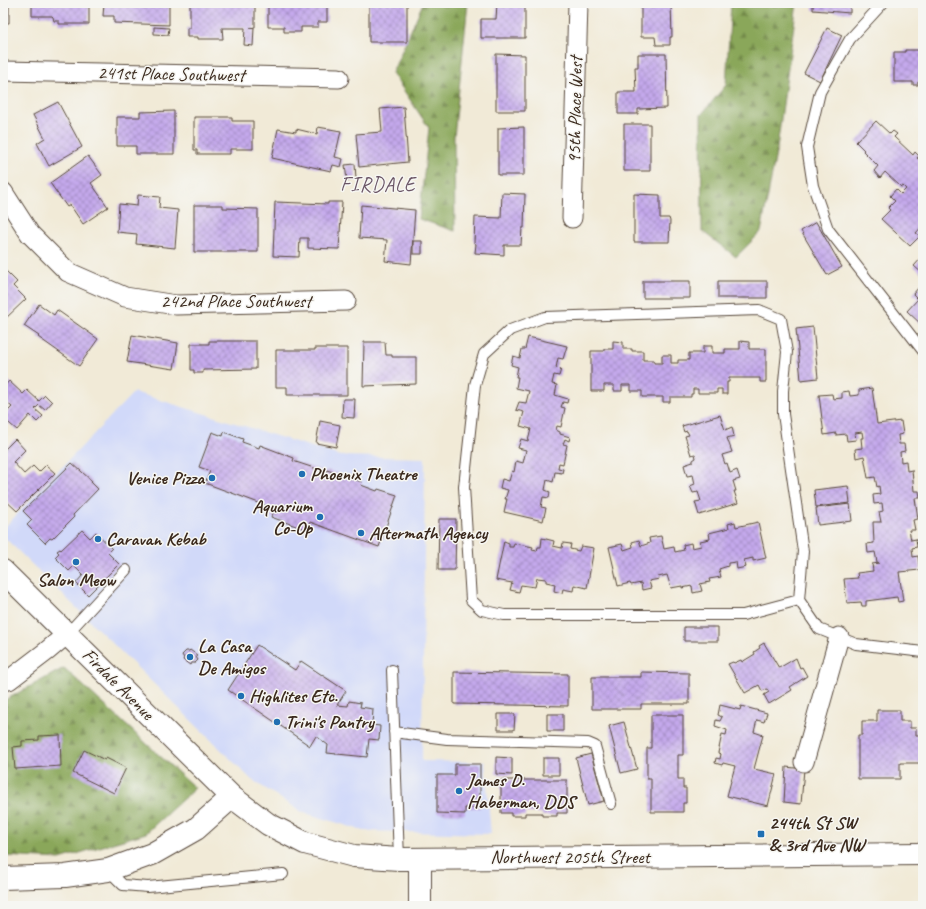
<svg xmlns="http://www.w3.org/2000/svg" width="926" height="909" font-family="Caveat,sans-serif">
<defs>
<pattern id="forest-firs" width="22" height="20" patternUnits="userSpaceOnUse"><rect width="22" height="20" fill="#8aa75a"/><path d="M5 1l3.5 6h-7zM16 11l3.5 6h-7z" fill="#72884a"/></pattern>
<pattern id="building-cross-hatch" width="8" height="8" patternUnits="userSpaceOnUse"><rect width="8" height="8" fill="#c4a9ec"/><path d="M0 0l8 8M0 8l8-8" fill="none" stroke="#a08abf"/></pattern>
</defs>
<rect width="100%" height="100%" fill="#f6f6f2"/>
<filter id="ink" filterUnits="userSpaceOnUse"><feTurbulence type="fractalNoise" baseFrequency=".025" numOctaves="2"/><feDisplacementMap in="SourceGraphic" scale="8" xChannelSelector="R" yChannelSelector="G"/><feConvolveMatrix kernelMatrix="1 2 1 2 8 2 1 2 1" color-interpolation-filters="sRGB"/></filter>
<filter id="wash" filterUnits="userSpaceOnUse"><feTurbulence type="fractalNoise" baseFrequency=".012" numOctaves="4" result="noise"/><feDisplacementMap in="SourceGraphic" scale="16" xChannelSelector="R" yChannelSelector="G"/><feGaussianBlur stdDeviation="0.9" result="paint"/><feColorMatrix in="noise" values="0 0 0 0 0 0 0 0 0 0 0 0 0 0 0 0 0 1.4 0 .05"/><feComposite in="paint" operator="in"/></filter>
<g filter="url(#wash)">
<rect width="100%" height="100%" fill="#f1ead7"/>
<path fill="#d1d9f9" d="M 134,392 L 341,456 L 425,458 L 422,761 L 485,762 L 491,834 L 364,831 L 302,812 L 252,780 L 3,536 L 3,529 Z"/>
<path fill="url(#forest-firs)" stroke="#62683c" d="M 423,3 L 468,3 L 454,137 L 455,231 L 419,219 L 429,128 L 392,73 Z
M 731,3 L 797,3 L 777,148 L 761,232 L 736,257 L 702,231 L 701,115 L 726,85 Z
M 64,668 L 195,788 L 146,833 L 60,859 L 3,856 L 3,701 Z"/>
<g id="blocks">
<path fill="url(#building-cross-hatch)" d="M 3,3 L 9,3 L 9,23 L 3,23 Z
M 32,3 L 89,3 L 89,24 L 59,24 L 59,21 L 54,21 L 53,17 L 52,16 L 32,16 Z
M 104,3 L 169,3 L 169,25 L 114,23 L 114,16 L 103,16 Z
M 190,3 L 255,3 L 255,27 L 250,28 L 254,28 L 253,46 L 244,45 L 245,28 L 222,28 L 223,39 L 198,39 L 198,37 L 187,37 L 187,28 L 190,28 Z
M 268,3 L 327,3 L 327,22 L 318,22 L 318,27 L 301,27 L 301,32 L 284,32 L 284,27 L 268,27 Z
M 369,3 L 407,3 L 407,42 L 369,42 Z
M 497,3 L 525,3 L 525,38 L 481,38 L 481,19 L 496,19 Z
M 641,3 L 671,3 L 672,37 L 670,37 L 670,45 L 656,45 L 655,37 L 641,37 Z
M 813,3 L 850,3 L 850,13 L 813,10 Z
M 154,27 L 169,28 L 168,35 L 154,34 Z
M 827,28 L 842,35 L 820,81 L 804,73 Z
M 905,50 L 923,50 L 923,82 L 918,82 L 918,85 L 913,85 L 913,82 L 894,82 L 894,52 L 905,52 Z
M 496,54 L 525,55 L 525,111 L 496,111 Z
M 638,54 L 666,54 L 667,108 L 638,109 L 638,114 L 618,114 L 618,92 L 636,92 L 635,67 L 638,67 Z
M 58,102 L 82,147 L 49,166 L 37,143 L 45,138 L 33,115 Z
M 404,107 L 408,162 L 359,167 L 356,134 L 382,132 L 380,109 Z
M 174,111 L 174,154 L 136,154 L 136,146 L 117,146 L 117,117 L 140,117 L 140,112 Z
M 194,117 L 232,117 L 232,121 L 253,121 L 253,149 L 230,149 L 230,154 L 197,154 L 197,150 L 194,150 Z
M 876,121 L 890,134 L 893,131 L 897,134 L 894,137 L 913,155 L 915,152 L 919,156 L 917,158 L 923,164 L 923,179 L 921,182 L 923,183 L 923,225 L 916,233 L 920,236 L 910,246 L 881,219 L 890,210 L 888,208 L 895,201 L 890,196 L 896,189 L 901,194 L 906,189 L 903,186 L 901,187 L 885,172 L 880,178 L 874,171 L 878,166 L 863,151 L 864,150 L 856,142 Z
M 624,124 L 650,124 L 650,171 L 624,171 Z
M 318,127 L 341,131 L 335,157 L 343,159 L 341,167 L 333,165 L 331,171 L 272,158 L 278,129 L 296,132 L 296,129 L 317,134 Z
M 524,127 L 524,175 L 498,175 L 498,128 Z
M 88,156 L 102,175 L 91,183 L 108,207 L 83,224 L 70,205 L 67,207 L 50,183 Z
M 355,164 L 356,179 L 347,180 L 345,165 Z
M 502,193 L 525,194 L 524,228 L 522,228 L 521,245 L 504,245 L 504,255 L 475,253 L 476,244 L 474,243 L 475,217 L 501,218 Z
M 634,194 L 660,195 L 660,218 L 669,218 L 670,221 L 669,242 L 634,242 Z
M 138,195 L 160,197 L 159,208 L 178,210 L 175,248 L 136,244 L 137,234 L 117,232 L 119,204 L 137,206 Z
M 275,202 L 328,204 L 328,202 L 342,202 L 339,249 L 308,248 L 308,238 L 300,238 L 299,257 L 273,256 Z
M 194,205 L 223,205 L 223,208 L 258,209 L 258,252 L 194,252 Z
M 361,205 L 415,210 L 411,264 L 385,261 L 387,240 L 359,238 Z
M 816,222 L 842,267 L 827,275 L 801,231 Z
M 413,241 L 422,241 L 422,254 L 413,254 Z
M 923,256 L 923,274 L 914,266 Z
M 3,268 L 17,282 L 13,286 L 26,299 L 5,319 L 3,317 Z
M 643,281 L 690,281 L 690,298 L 643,298 Z
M 718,281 L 767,281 L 767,298 L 718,298 Z
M 919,287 L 923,291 L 923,326 L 907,311 L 918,299 L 913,294 Z
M 39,304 L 54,315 L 57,310 L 98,339 L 79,366 L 38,337 L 39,336 L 24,326 Z
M 813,327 L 818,378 L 801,380 L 796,329 Z
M 132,335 L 178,343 L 174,369 L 127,362 Z
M 528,337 L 567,346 L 563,359 L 558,358 L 556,368 L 561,369 L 559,376 L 554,375 L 552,384 L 557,385 L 555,395 L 568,399 L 567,403 L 563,402 L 561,407 L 565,408 L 561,427 L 557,426 L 556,430 L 560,432 L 560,434 L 570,437 L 569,441 L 565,439 L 563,444 L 567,445 L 563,464 L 559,463 L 558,468 L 563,469 L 562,473 L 555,472 L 553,482 L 547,480 L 545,490 L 550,492 L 549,498 L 543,497 L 541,507 L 546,508 L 543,521 L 504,512 L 507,499 L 505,499 L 508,490 L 500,488 L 502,479 L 509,481 L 512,471 L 514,472 L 516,461 L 523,463 L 526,450 L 518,448 L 521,439 L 528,441 L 531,429 L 520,426 L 524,412 L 516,410 L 519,402 L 526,403 L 529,391 L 516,388 L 518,377 L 516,377 L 518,367 L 511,365 L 513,356 L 520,358 L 522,349 L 525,349 Z
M 209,341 L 256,341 L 256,369 L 203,370 L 203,373 L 194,373 L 194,370 L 191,370 L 191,344 L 209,344 Z
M 613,341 L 623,342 L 623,349 L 632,349 L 632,351 L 643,351 L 643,360 L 654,360 L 654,363 L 662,363 L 662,355 L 671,355 L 671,363 L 678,363 L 678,360 L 689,360 L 689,353 L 703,353 L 703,346 L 712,346 L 712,353 L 725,353 L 725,349 L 740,349 L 740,341 L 749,342 L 749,349 L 766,349 L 766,382 L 760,382 L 760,378 L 729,378 L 729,382 L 727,382 L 727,394 L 722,394 L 722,389 L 717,389 L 717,393 L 698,393 L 698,389 L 693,389 L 693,394 L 691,394 L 691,397 L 670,397 L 670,402 L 663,402 L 663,397 L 642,397 L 642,391 L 631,391 L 631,385 L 622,385 L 622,391 L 614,391 L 614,385 L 604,385 L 604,391 L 591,391 L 591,351 L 604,351 L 604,349 L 613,349 Z
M 364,342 L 385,342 L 386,355 L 392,355 L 392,357 L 416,357 L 416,384 L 363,386 Z
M 315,348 L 347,348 L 347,395 L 287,395 L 287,387 L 276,387 L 276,350 L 315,350 Z
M 9,381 L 23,394 L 27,390 L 39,401 L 45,395 L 52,402 L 45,410 L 39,405 L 35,409 L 43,416 L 37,422 L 30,415 L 17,430 L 3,418 L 3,416 L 12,407 L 3,399 L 3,388 Z
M 872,388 L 877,424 L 901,421 L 903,434 L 898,435 L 899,444 L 904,444 L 905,451 L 900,452 L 901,462 L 906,461 L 907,471 L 912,470 L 914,491 L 919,491 L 920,498 L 915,498 L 918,519 L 913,520 L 915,530 L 909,530 L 911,540 L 916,539 L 917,547 L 912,548 L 913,557 L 918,556 L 920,570 L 899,572 L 903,601 L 898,602 L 897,597 L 866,601 L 866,606 L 862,606 L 861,602 L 847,603 L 844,579 L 858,578 L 857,573 L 873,571 L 872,564 L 879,563 L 877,562 L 875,552 L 868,553 L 867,544 L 874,543 L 873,522 L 881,522 L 879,512 L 883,511 L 882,503 L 874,504 L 873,495 L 880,494 L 879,486 L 877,487 L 875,477 L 868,478 L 864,456 L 856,458 L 855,449 L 862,448 L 861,438 L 863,438 L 862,432 L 855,433 L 856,440 L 847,441 L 846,434 L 836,435 L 836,433 L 824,435 L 819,395 L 832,394 L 833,399 L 842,398 L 842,392 L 849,391 L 850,396 L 859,395 L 859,390 Z
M 343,399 L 355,399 L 354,418 L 342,417 Z
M 720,415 L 725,430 L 732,427 L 734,436 L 727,438 L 732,452 L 722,455 L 725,464 L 727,463 L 730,473 L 737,470 L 740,479 L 733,481 L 736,491 L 734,491 L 738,503 L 699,515 L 695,502 L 701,501 L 698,492 L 693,493 L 690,486 L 695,484 L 693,475 L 687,476 L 684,465 L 693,462 L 693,460 L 696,458 L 695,454 L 691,455 L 685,436 L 689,435 L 687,431 L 684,432 L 682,426 Z
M 320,421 L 340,425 L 336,447 L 316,443 Z
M 212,432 L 223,436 L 224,432 L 243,439 L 242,442 L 259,448 L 260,445 L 294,458 L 293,461 L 326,472 L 327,470 L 362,482 L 361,485 L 377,491 L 378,489 L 397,495 L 379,547 L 310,522 L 307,530 L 271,517 L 275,509 L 205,483 L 210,471 L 199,467 Z
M 15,439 L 25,450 L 13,462 L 24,474 L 33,466 L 39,472 L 46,465 L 55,473 L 17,511 L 3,498 L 3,451 Z
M 72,463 L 92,481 L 91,482 L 98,489 L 73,515 L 74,517 L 52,539 L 50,538 L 45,543 L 27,525 L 32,520 L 23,511 Z
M 848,486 L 850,503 L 816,507 L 814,490 Z
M 850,504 L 852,521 L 818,525 L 816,508 Z
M 439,519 L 456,519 L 455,570 L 438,570 Z
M 735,522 L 736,527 L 758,522 L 766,558 L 753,561 L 753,558 L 744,560 L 746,567 L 737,569 L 736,562 L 728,563 L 728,566 L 719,569 L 721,577 L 709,579 L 710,582 L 700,584 L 702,591 L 693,593 L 692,586 L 682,588 L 682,586 L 671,588 L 667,575 L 658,577 L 659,579 L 649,581 L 651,588 L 642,590 L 641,583 L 631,585 L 630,583 L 618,586 L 609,547 L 622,544 L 624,550 L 633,547 L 632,542 L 639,540 L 641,546 L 650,543 L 649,538 L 661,536 L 664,549 L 674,547 L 675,552 L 684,550 L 683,545 L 691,543 L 692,548 L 701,546 L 700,541 L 710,539 L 709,533 L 729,528 L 728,524 Z
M 82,530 L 90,538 L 96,532 L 112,549 L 108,553 L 119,564 L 88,595 L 76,583 L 83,575 L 74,566 L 69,571 L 55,557 L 59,553 L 57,551 L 60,549 L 61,550 Z
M 542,538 L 554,541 L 553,546 L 562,548 L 563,543 L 571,544 L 570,549 L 579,551 L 581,546 L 594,548 L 587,588 L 574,585 L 573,591 L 563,589 L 562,593 L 554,591 L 555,584 L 546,582 L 546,579 L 537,578 L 535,587 L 521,585 L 519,592 L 510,590 L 512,583 L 496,580 L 504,541 L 509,543 L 509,547 L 513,547 L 514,543 L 533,547 L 532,550 L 537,551 L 538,547 L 541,547 Z
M 684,627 L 718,627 L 718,641 L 684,641 Z
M 764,643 L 779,668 L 796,658 L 800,668 L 802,667 L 807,676 L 790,687 L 792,690 L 769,704 L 764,695 L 769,692 L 767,689 L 762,691 L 759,685 L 745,693 L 728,664 L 733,662 L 734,663 L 741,660 L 742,662 L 755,654 L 754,652 L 760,648 L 759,646 Z
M 257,645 L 295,670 L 301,661 L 346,691 L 337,705 L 348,706 L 349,701 L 361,703 L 360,707 L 373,709 L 372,725 L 380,726 L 379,740 L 369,739 L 367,757 L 327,753 L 328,745 L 316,736 L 310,746 L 228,690 Z
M 190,650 L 197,655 L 196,657 L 198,660 L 195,663 L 191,663 L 190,665 L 183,660 L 184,658 L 182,655 L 186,651 L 189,651 Z
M 454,672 L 568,674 L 568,706 L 454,704 Z
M 641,672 L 689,673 L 689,704 L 641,704 L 641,709 L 592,709 L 592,677 L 641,677 Z
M 720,705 L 740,710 L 741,706 L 767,713 L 764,722 L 757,720 L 754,732 L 763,735 L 754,769 L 776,774 L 768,806 L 727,796 L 735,766 L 723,763 L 722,765 L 715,763 L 716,758 L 720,759 L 721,754 L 718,753 L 722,734 L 726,735 L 727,730 L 715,726 L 716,720 L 720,721 L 722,717 L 718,715 Z
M 877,710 L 900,710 L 900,721 L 910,721 L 910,728 L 916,728 L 916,735 L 923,735 L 923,763 L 900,763 L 900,779 L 858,779 L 858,735 L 862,735 L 862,721 L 877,721 Z
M 498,714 L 515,714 L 514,730 L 498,730 Z
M 547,714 L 563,714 L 563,731 L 547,731 Z
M 651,715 L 683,715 L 683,755 L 678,755 L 678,779 L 683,779 L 683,788 L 686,788 L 686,803 L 683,803 L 683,812 L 651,812 L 651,779 L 647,779 L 647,748 L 651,748 Z
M 624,722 L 637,769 L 621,773 L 609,726 Z
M 60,735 L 61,766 L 15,769 L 13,747 L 22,746 L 22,741 L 39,740 L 39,736 Z
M 84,750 L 105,760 L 106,758 L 126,768 L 114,793 L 73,773 Z
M 591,754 L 604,801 L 588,805 L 576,758 Z
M 496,757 L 512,758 L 512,775 L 496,774 Z
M 543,758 L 559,758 L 559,775 L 543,775 Z
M 455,764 L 480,764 L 480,808 L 465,808 L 465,814 L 437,813 L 437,775 L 455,775 Z
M 786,767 L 804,769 L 801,804 L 784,802 Z
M 501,780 L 567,780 L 567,813 L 557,813 L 557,816 L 542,816 L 542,813 L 525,813 L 525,816 L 511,816 L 511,813 L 501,813 Z"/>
</g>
</g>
<g filter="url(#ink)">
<use href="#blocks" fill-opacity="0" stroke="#56473a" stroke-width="1"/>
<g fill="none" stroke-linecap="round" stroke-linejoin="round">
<g stroke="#56473a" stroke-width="12">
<path id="service" d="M 883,3 L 850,39 L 820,92 L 807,147 L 813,186 L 828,229 L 923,351
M 799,600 L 743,615 L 504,615 L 482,610 L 471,600 L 464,487 L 475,385 L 484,354 L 510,330 L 545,317 L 759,310 L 781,319 L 787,352 L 783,391 L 783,414 L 803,551 L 799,600 L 819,629 L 856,644 L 923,652
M 67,634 L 126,570
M 392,670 L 399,859
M 394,732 L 447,739 L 588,743 L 595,746 L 611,804
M 108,870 L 123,885 L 148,887 L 283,874"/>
</g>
<g stroke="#56473a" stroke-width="21">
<path id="minor" d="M 3,71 L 339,78
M 3,192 L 30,234 L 68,272 L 125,297 L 176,305 L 346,301
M 572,218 L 578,3
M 3,681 L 9,680 L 47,651 L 67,634
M 804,762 L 839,637"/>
</g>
<g stroke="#56473a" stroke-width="24">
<path id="tertiary" d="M 3,571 L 232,797 L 268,824 L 305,843 L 354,856 L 399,859 L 923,854
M 420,859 L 420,906
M 3,878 L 65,876 L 108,870 L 152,854 L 196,829 L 232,797"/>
</g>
<use href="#service" stroke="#fff" stroke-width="10"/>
<use href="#minor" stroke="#fff" stroke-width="19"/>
<use href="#tertiary" stroke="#fff" stroke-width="22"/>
</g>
</g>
<g fill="#1f6fb2" stroke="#f6f6f2" stroke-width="1.5">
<circle cx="302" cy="474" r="4"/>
<circle cx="212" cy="478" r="4"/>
<circle cx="320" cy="517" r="4"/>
<circle cx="361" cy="533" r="4"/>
<circle cx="98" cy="539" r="4"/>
<circle cx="76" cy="562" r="4"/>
<circle cx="190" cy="657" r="4"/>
<circle cx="241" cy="696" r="4"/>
<circle cx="277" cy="722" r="4"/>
<circle cx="459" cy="791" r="4"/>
<rect x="757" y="830" width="8" height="8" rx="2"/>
</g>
<g text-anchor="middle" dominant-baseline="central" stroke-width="3" stroke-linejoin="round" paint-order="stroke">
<g font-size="19" fill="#3b2a1e" stroke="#f6f6f2">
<text transform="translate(171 74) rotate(1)">241st Place Southwest</text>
<text transform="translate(575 110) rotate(-89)">95th Place West</text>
<text x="236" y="301">242nd Place Southwest</text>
<text transform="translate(118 684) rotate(45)">Firdale Avenue</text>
<text x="570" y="857">Northwest 205th Street</text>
</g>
<g font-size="19" font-weight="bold" fill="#3b2a1e" stroke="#f6f6f2" text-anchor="start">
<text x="310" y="474">Phoenix Theatre</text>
<text x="204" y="478" text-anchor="end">Venice Pizza</text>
<text x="312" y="506" text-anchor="end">Aquarium<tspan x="312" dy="22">Co-Op</tspan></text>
<text x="369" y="533">Aftermath Agency</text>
<text x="106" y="539">Caravan Kebab</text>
<text x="76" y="580" text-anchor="middle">Salon Meow</text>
<text x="198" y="646">La Casa<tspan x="198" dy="22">De Amigos</tspan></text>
<text x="249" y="696">Highlites Etc.</text>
<text x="285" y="722">Trini's Pantry</text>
<text x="467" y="780">James D.<tspan x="467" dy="22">Haberman, DDS</tspan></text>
<text x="769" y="823">244th St SW<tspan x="769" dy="22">&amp; 3rd Ave NW</tspan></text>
</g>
<g font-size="20" letter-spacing="1" fill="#6b5666" stroke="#f6f6f2">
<text x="378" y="184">FIRDALE</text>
</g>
</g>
<rect width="926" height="909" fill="none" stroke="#f6f6f2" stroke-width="16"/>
</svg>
